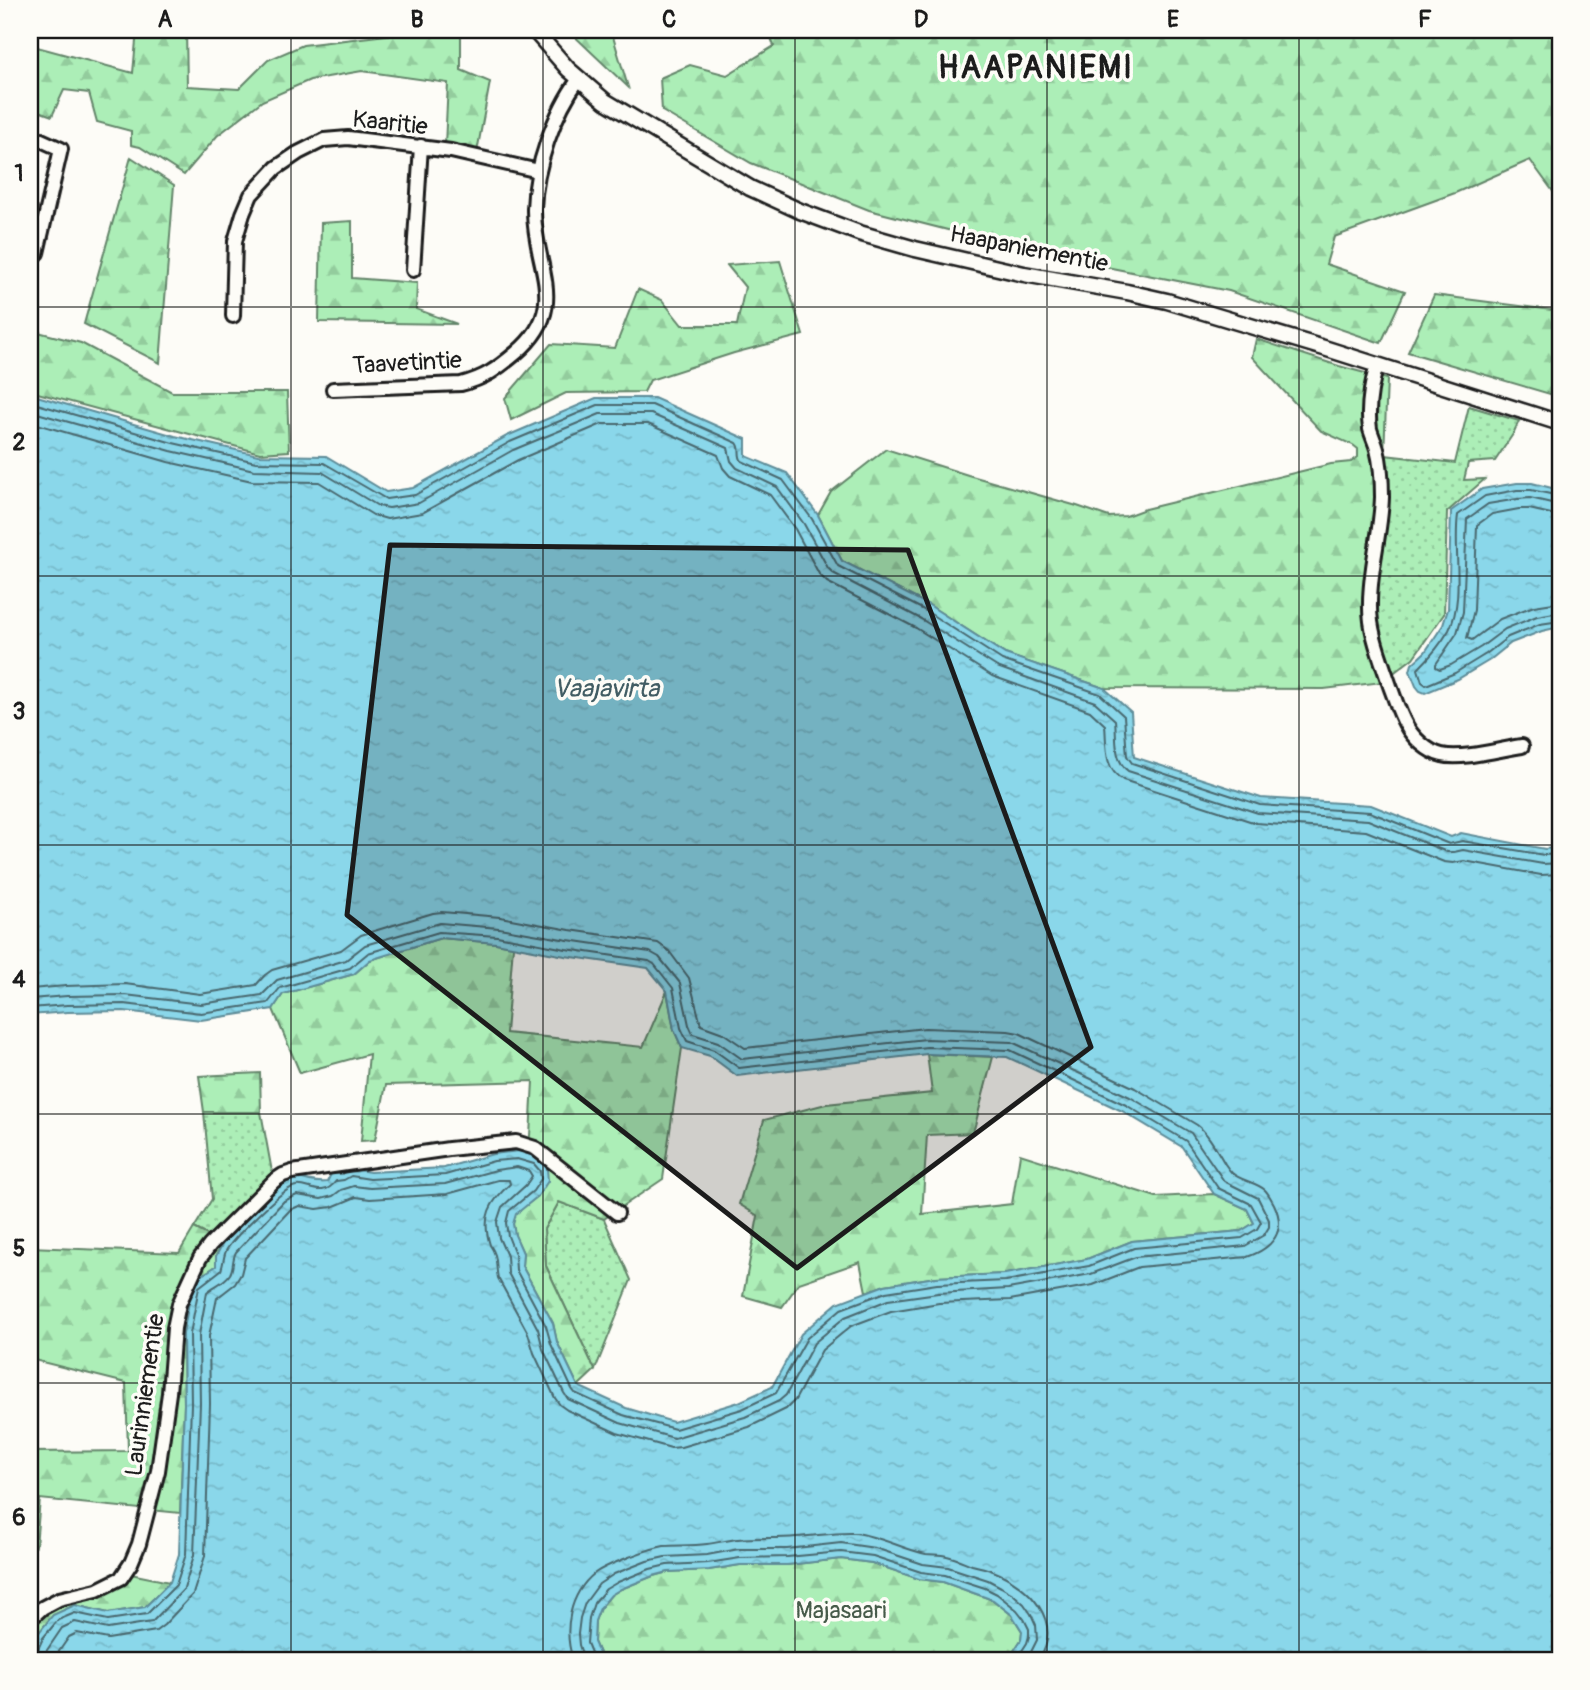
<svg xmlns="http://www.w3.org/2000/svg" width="1590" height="1690" font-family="Pangolin,sans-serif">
<defs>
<pattern id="grass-dots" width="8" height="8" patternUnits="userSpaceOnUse" patternTransform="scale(1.75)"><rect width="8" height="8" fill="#aceeb7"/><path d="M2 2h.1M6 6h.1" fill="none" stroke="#93cc9d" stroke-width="1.8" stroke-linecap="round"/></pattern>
<pattern id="forest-firs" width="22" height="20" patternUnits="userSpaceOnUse" patternTransform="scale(1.75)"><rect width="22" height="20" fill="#aceeb7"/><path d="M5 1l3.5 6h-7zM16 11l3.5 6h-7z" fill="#93cc9d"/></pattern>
<pattern id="water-ripples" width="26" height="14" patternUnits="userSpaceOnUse" patternTransform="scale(1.75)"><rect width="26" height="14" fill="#8ad7ea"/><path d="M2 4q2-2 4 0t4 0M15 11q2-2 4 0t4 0" fill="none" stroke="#76b8c8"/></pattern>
</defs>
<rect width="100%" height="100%" fill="#fdfcf7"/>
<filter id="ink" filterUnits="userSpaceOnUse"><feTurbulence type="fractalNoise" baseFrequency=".0143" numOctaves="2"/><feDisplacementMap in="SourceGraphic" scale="14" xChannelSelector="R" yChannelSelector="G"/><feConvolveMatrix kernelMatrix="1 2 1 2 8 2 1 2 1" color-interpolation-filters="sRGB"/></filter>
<g filter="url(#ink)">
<path fill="url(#grass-dots)" stroke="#64856a" stroke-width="2" d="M 1469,406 L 1519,421 L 1513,434 L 1495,461 L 1468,463 L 1464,480 L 1485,479 L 1447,512 L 1444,614 L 1413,658 L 1392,674 L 1379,637 L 1375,577 L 1384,544 L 1386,491 L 1384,455 L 1455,463 Z
M 204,1112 L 261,1112 L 275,1188 L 223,1243 L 194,1228 L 212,1199 Z
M 559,1202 L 604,1219 L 631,1280 L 595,1370 L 546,1266 L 544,1229 Z"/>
<path fill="url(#forest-firs)" stroke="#64856a" stroke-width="2" d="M 137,30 L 186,30 L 187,86 L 239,89 L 268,60 L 303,45 L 428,30 L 461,30 L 461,70 L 490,82 L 477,152 L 445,145 L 448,83 L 362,71 L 310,80 L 262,101 L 217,136 L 184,175 L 140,147 L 131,145 L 131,131 L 97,122 L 89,93 L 64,90 L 52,116 L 30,108 L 30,45 L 133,73 Z
M 568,30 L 611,30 L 628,87 Z
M 768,30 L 1560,30 L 1560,201 L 1530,160 L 1455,193 L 1334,237 L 1326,264 L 1405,291 L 1381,343 L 1229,291 L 1050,256 L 869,210 L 751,163 L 662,111 L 660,78 L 690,65 L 727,75 L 774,46 Z
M 131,157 L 174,185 L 160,363 L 84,324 Z
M 352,221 L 352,278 L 417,283 L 416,309 L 457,324 L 319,322 L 321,223 Z
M 780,261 L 803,335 L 734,353 L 650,380 L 644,392 L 566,393 L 511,420 L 505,398 L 551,344 L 615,348 L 638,289 L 662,300 L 682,325 L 737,325 L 745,287 L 727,265 Z
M 1434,295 L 1560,311 L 1560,397 L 1408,352 Z
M 30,330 L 81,343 L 172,392 L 287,392 L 289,451 L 260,453 L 30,391 Z
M 1256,339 L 1339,366 L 1387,379 L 1384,455 L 1376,501 L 1373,542 L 1367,573 L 1383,682 L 1324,689 L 1104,688 L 1005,654 L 929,605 L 842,561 L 818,515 L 831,492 L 886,449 L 968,475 L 1077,506 L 1109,517 L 1126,516 L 1145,509 L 1331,464 L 1351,462 L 1358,457 L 1358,449 L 1353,445 L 1321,431 L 1252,357 Z
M 441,938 L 496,943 L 513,946 L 506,1033 L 643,1047 L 667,991 L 674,1030 L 682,1048 L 663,1179 L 604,1219 L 559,1202 L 544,1229 L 546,1266 L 595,1370 L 578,1386 L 557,1342 L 553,1323 L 522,1266 L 523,1253 L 515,1236 L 513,1224 L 515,1214 L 538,1196 L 538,1157 L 519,1151 L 530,1136 L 533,1081 L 386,1085 L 375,1140 L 361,1141 L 369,1054 L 300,1073 L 273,1009 L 283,994 L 354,974 L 370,960 Z
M 927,1054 L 993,1057 L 973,1133 L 927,1135 L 922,1214 L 1012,1204 L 1020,1154 L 1156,1197 L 1214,1194 L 1247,1209 L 1254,1223 L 1241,1231 L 1132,1241 L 1087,1259 L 1005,1274 L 936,1277 L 885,1285 L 866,1292 L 860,1262 L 799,1283 L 782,1307 L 743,1296 L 758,1216 L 739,1204 L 764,1120 L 826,1104 L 932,1093 Z
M 260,1073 L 261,1112 L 204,1112 L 199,1076 Z
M 194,1228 L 223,1243 L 216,1256 L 216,1266 L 193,1282 L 183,1333 L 184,1404 L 180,1513 L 40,1499 L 36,1546 L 30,1540 L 30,1452 L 128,1451 L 126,1383 L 30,1359 L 30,1247 L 179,1253 Z
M 841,1559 L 872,1563 L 919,1579 L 943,1582 L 993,1600 L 1012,1615 L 1022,1631 L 1021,1640 L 1008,1660 L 602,1660 L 594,1642 L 595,1621 L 600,1608 L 611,1595 L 621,1589 L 653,1576 L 668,1572 L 709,1570 L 740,1565 L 787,1565 Z
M 121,1572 L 170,1582 L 145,1607 L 108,1613 L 75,1605 L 53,1615 L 37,1635 L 30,1650 L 30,1607 L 31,1605 L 76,1590 L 95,1586 Z"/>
<path fill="url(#water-ripples)" stroke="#5e8c98" stroke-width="2" d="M 30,394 L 175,436 L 258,455 L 326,456 L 386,492 L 413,488 L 507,436 L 596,398 L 654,398 L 746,439 L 746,456 L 787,473 L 818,515 L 842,561 L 929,605 L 1005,654 L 1104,688 L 1131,712 L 1134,757 L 1261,798 L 1371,805 L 1451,837 L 1461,833 L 1545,849 L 1560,847 L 1560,1660 L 1008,1660 L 1021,1640 L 1022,1631 L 1012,1615 L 993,1600 L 943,1582 L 919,1579 L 872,1563 L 841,1559 L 787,1565 L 740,1565 L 709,1570 L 668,1572 L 653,1576 L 621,1589 L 611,1595 L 600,1608 L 595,1621 L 594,1642 L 602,1660 L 30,1660 L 30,1650 L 37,1635 L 53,1615 L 75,1605 L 108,1613 L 145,1607 L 170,1582 L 179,1554 L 184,1404 L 183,1334 L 193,1281 L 216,1266 L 216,1256 L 223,1243 L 275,1188 L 297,1177 C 307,1181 316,1183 327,1182 L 331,1174 L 343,1174 L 346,1168 L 370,1172 L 444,1168 L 493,1154 L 519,1151 L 538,1157 L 547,1169 L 548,1181 L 538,1196 L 516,1214 L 513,1224 L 515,1235 L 523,1253 L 522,1266 L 553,1323 L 557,1342 L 578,1386 L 626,1408 L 673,1422 L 739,1402 L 772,1387 L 801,1334 L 837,1303 L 885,1285 L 936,1277 L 1005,1274 L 1087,1259 L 1132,1241 L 1241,1231 L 1254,1223 L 1247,1209 L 1214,1194 L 1182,1147 L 1122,1111 L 1007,1057 L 927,1054 L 737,1076 L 710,1056 L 682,1048 L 674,1030 L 667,991 L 648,968 L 565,956 L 496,943 L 441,938 L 370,960 L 354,974 L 283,994 L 273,1009 L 201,1020 L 124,1011 L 68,1012 L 30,1015 Z
M 1517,483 L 1532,483 L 1560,490 L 1560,627 L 1542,631 L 1511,643 L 1490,660 L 1458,679 L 1425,693 L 1420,691 L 1416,686 L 1410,671 L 1412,664 L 1425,652 L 1443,625 L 1448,609 L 1451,511 L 1482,489 Z"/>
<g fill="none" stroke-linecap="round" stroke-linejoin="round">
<path stroke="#48676e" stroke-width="2" d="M 30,402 L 173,443 L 256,462 L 324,463 L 386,499 L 415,495 L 510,442 L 598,405 L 652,405 L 737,443 C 742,448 737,455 742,461 L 783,480 L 812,519 L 838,566 L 926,611 L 1002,660 L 1100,694 L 1124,716 L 1127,756 L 1132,763 L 1260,805 L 1370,812 L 1449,844 L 1462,841 L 1544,855 L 1560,854
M 30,411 L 171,451 L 254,470 L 322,472 L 378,506 L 389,508 L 419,503 L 513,450 L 600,414 L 651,414 L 728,448 L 731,461 L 737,468 L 777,487 L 804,524 L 828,568 L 833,573 L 921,619 L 997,667 L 1095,702 L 1115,720 C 1117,737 1113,760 1128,771 L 1258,813 L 1368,820 L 1447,852 L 1454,852 L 1463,850 L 1543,864 L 1560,863
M 30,422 L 168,462 L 252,481 L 319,482 L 373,515 L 387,519 L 422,513 L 518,460 L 602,424 L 648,424 L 718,455 L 723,468 L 730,476 L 770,495 L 795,529 L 819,574 L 827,582 L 916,628 L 992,676 L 1090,711 L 1105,725 C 1107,746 1103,768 1123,780 L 1256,823 L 1366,831 L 1444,862 L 1453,863 L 1464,861 L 1541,875 L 1560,874
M 1560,496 L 1531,490 L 1517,490 L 1485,496 L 1458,515 C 1453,549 1465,599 1449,630 C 1441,644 1430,657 1418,669 L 1422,682 L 1426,685 L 1455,673 L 1486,654 L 1508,637 L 1540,624 L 1560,621
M 1560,505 L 1530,498 L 1518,499 L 1488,504 L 1467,519 L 1463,612 L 1457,633 L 1436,664 L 1436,667 L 1440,669 L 1451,665 L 1481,647 L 1505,629 L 1537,616 L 1560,612
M 1560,516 L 1529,509 L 1519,509 L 1492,514 L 1477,525 L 1474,610 L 1467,638 L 1472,640 L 1500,619 L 1534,606 L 1560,602
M 30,989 L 66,986 L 125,984 L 200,994 L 256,985 L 265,975 L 272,970 L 341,950 L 361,935 L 433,913 L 442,912 L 500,917 L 570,930 L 658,943 L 669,951 L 689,978 L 701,1025 L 723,1033 L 745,1048 L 925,1028 L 1008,1031 L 1019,1033 L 1135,1088 L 1197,1125 C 1209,1134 1217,1151 1225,1164 C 1227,1167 1229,1170 1232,1173 C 1241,1181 1256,1182 1265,1190 C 1269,1194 1271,1199 1274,1204 C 1287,1231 1273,1248 1247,1257 L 1139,1267 L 1093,1285 L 1010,1300 L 939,1303 L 891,1311 L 851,1326 L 822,1350 L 795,1400 L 786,1409 L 749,1427 L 681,1447 L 671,1448 L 617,1433 L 567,1410 L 560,1405 L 555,1398 L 534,1353 L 528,1333 L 498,1278 C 496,1270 497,1263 495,1255 C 494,1252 492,1248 490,1245 C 481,1217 490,1202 510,1184 L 509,1180 L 498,1180 L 447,1194 L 370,1199 L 356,1197 L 332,1207 L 317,1209 L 299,1206 L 290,1210 L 245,1258 L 241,1274 L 235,1284 L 217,1298 L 209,1336 L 210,1404 L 205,1556 L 193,1594 L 164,1625 L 156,1631 L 108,1639 L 77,1633 L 69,1637 L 53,1660
M 30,999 L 67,996 L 125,995 L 201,1004 L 262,995 L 277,980 L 346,960 L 365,945 L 440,923 L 499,928 L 568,940 L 650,952 L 659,957 L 680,983 L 689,1025 L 693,1034 L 718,1042 L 742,1059 L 926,1039 L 1012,1042 L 1130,1097 L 1191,1133 L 1224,1181 L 1258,1198 L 1269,1220 L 1269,1227 L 1264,1235 L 1245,1246 L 1136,1257 L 1091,1274 L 1008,1289 L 938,1293 L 888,1300 L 845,1317 L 814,1343 L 786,1395 L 779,1401 L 745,1417 L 674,1438 L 620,1423 L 568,1399 L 564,1393 L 543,1349 L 538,1329 L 508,1273 L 507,1256 L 499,1238 L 497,1222 L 502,1207 L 526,1185 L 532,1176 L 529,1171 L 517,1167 L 496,1170 L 445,1184 L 370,1188 L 354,1186 L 341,1190 L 333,1196 L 321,1199 L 297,1195 L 284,1201 L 236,1252 C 232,1259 234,1267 230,1274 C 225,1282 214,1286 207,1292 L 199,1335 L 200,1404 L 194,1555 L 184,1589 L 152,1622 L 108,1629 L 75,1622 L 62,1628 L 43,1656 L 37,1659 L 30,1660
M 30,1008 L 67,1005 L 124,1004 L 201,1013 L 268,1003 L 280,988 L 350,968 L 368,953 L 439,932 L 497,936 L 566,949 L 649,961 L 654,964 L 673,988 L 681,1028 L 687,1041 L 714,1050 L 739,1068 L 927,1047 L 1010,1050 L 1126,1105 L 1186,1141 L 1218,1188 L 1251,1204 L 1261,1222 L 1257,1229 L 1242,1238 L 1134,1248 L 1089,1266 L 1006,1281 L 937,1284 L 886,1292 L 841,1309 L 807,1338 L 776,1393 L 742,1409 L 675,1429 L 623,1415 L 575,1393 L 572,1389 L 551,1344 L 546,1326 L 516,1270 L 515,1254 L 508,1236 L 506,1223 L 509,1211 L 533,1191 L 541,1179 L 540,1171 L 534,1164 L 517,1159 L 494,1161 L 445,1175 L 370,1179 L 351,1176 L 344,1180 L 336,1181 C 322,1200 308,1183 296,1186 C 282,1188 235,1237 227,1249 C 223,1256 224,1263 221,1270 L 199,1287 L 190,1334 L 191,1404 L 186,1554 L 176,1585 L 147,1614 L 108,1620 L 75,1613 L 58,1620 L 43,1638 L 38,1649 L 30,1651
M 573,1660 C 563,1630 569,1594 595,1573 C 605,1566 617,1562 629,1557 C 640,1553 652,1548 664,1546 C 678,1545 692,1546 707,1544 C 717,1543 727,1540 738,1539 C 757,1537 777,1539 796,1537 C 816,1536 835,1532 855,1533 C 880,1536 902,1549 926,1554 C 933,1555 940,1554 947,1556 C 956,1558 964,1562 972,1565 C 979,1567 986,1568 993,1571 C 1029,1585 1064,1621 1039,1660
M 584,1660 L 579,1645 L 578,1634 L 580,1618 L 585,1603 L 599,1584 L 614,1574 L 647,1561 L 665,1557 L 707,1555 L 739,1549 L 787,1549 L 841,1543 L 875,1548 L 923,1564 L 948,1567 L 988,1580 L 1001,1587 L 1013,1594 L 1024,1604 L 1031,1614 L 1036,1625 L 1037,1640 L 1027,1660
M 594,1660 L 587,1643 L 589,1618 L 594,1603 L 606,1589 L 618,1582 L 650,1569 L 667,1565 L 708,1563 L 740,1558 L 787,1557 L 841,1552 L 873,1556 L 921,1572 L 945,1575 L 985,1588 L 997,1594 L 1017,1610 L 1024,1619 L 1029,1629 L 1029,1636 L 1027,1643 L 1016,1660"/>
<g stroke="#1c1c1c" stroke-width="18">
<path id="minor" d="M 30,135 L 61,149 L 37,253
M 413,270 L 421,146
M 233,316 L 235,241 L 243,214 L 251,195 L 276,168 L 298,153 L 324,140 L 348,138 L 451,151 L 539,171
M 1377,365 C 1371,385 1367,408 1370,429 C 1372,436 1375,442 1377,449 C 1381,464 1382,481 1382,497 C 1381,533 1370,567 1370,603 C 1369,632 1381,659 1390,686 C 1395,699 1399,713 1406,725 C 1413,738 1428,752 1442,755 C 1462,760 1501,749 1522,746
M 333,389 L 461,384 C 485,378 497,369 516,353 C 572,306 533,267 534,209 C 535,168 554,112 579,79
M 30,1619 L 42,1608 L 59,1599 L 97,1590 L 121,1578 L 131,1563 L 139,1544 L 158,1471 L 169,1393 L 174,1328 L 179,1304 L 200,1258 L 210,1245 L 274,1181 L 283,1175 L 292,1172 L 449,1149 L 516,1142 L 535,1148 L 617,1213"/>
</g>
<g stroke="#1c1c1c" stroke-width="19">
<path id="tertiary" d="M 534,30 L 568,69 L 605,101 L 750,188 L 800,211 L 859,233 L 915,249 L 1024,274 L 1127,292 L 1167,301 L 1324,348 L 1560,423"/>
</g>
<use href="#minor" stroke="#fdfcf7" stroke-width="12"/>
<use href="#tertiary" stroke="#fdfcf7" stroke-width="14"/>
</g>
</g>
<path fill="#1c1c1c" fill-opacity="0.2" stroke="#1c1c1c" stroke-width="5" stroke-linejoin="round" d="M 390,545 L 908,550 L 1091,1047 L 797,1268 L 347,915 Z"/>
<path fill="none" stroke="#1c1c1c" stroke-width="2" stroke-opacity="0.55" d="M 291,30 L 291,1660M 543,30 L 543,1660M 795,30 L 795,1660M 1047,30 L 1047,1660M 1299,30 L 1299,1660M 30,307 L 1560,307M 30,576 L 1560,576M 30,845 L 1560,845M 30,1114 L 1560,1114M 30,1383 L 1560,1383"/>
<g text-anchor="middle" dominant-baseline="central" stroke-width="7" stroke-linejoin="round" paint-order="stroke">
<g font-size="24" fill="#1c1c1c" stroke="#fdfcf7">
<text transform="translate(390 123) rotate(6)">Kaaritie</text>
<text transform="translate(1029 249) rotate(11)">Haapaniementie</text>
<text transform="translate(407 363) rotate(-3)">Taavetintie</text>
<text transform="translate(145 1395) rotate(-82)">Laurinniementie</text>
</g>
<g font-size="24" fill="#475b4a" stroke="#fdfcf7">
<text x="841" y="1610">Majasaari</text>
</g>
<g font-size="26" font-style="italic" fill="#425d64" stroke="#fdfcf7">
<text x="606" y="689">Vaajavirta</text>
</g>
<g font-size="32" font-weight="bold" letter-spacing="2" fill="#1c1c1c" stroke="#fdfcf7">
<text x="1036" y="68">HAAPANIEMI</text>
</g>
</g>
<rect width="1590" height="1690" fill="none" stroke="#fdfcf7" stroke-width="77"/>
<rect x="38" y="38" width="1514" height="1614" fill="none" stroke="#1c1c1c" stroke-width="2.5"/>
<g font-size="23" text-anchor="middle" font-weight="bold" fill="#1c1c1c">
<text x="165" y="27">A</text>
<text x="417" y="27">B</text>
<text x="669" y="27">C</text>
<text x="921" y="27">D</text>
<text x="1173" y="27">E</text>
<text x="1425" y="27">F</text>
<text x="19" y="181">1</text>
<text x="19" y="450">2</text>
<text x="19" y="719">3</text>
<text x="19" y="987">4</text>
<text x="19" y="1256">5</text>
<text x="19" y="1525">6</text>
</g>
</svg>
